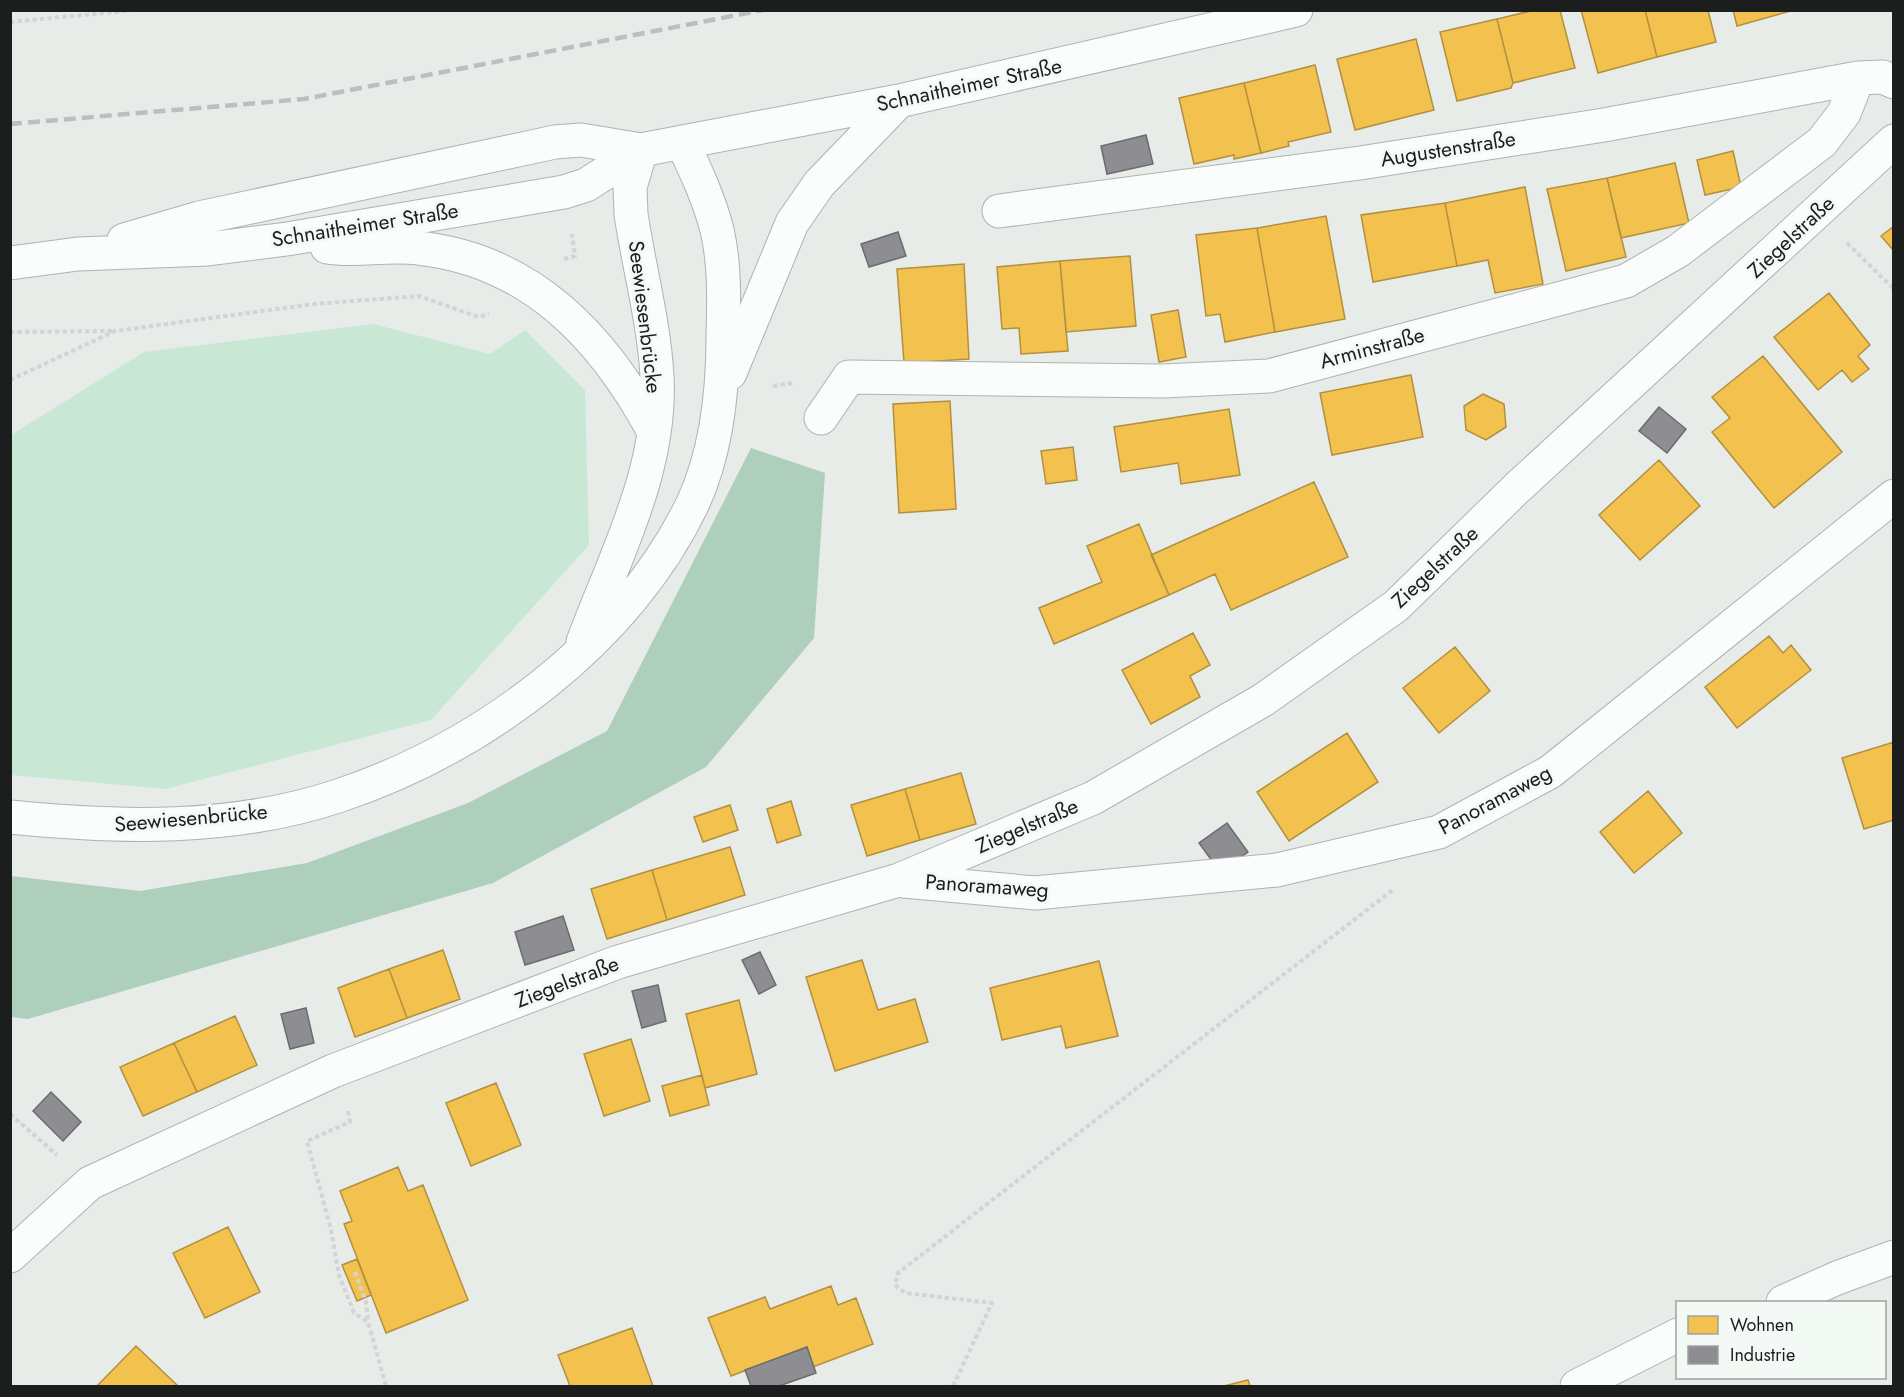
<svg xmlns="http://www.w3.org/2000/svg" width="1904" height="1397" font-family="Jost,sans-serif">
<rect width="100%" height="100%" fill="#e7ece9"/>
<path fill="#c8e8d5" d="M 373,324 L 490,354 L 525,330 L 585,390 L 589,545 L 431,720 L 165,789 L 11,775 L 11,435 L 144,352 Z"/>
<path fill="#aecfbc" d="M 751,448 L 825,473 L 814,638 L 706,767 L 493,883 L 28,1019 L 11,1017 L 11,876 L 140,891 L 307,863 L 468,803 L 607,731 Z"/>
<path fill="#f2c14e" stroke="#b2903f" stroke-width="1.5" d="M 1535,10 L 1560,10 L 1575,68 L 1513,83 L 1497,19 Z
M 1581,10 L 1645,10 L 1657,57 L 1598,73 Z
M 1645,10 L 1708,10 L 1716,42 L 1657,57 Z
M 1733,10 L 1794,10 L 1737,26 Z
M 1497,19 L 1513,83 L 1511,88 L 1457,101 L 1440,32 Z
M 1416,39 L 1434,110 L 1355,130 L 1337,59 Z
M 1315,65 L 1331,132 L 1288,142 L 1289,146 L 1261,153 L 1244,83 Z
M 1244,83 L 1261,153 L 1234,159 L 1234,155 L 1194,164 L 1179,98 Z
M 1733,151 L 1741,187 L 1705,195 L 1697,160 Z
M 1675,163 L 1689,223 L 1621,238 L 1607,178 Z
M 1607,178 L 1626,257 L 1566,271 L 1547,189 Z
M 1525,187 L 1543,284 L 1495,293 L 1488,260 L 1457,266 L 1445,203 Z
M 1445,203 L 1457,266 L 1373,282 L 1361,215 Z
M 1326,216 L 1345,319 L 1275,332 L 1257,228 Z
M 1894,226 L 1894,251 L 1881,236 Z
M 1257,228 L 1275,332 L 1225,342 L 1220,314 L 1206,316 L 1196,235 Z
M 1130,256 L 1136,326 L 1066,332 L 1060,261 Z
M 1060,261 L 1068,351 L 1021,354 L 1019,328 L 1002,329 L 997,267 Z
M 964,264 L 969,359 L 904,363 L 897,269 Z
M 1829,293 L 1870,345 L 1858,356 L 1869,369 L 1852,382 L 1842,370 L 1818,390 L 1774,337 Z
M 1178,310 L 1186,357 L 1159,362 L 1151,315 Z
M 1763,356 L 1842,452 L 1774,508 L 1712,432 L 1730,418 L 1712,397 Z
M 1411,375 L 1423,437 L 1332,455 L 1320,393 Z
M 1483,394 L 1504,404 L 1506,427 L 1486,440 L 1466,430 L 1464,406 Z
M 950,401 L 956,509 L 899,513 L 893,404 Z
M 1229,409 L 1240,475 L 1181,484 L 1178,463 L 1121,472 L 1114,427 Z
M 1073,447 L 1077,480 L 1046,484 L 1041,451 Z
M 1659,460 L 1700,506 L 1640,560 L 1599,515 Z
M 1314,482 L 1348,557 L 1231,610 L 1215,574 L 1169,595 L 1151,555 Z
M 1139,524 L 1169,595 L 1054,644 L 1039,608 L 1102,582 L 1087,546 Z
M 1193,633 L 1210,665 L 1190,676 L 1200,697 L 1151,724 L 1122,670 Z
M 1769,636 L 1783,653 L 1791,645 L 1811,670 L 1737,728 L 1705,687 Z
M 1455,647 L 1490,691 L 1439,733 L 1403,688 Z
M 1347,733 L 1378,782 L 1289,841 L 1257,792 Z
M 1894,742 L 1894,820 L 1864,829 L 1842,758 Z
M 961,773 L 976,824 L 920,840 L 905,789 Z
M 905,789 L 920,840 L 867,856 L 851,805 Z
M 1648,791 L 1682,833 L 1634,873 L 1600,832 Z
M 791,801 L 801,835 L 777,843 L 767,809 Z
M 730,805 L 738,830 L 703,842 L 694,817 Z
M 730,847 L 745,895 L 667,920 L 652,870 Z
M 652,870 L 667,920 L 607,939 L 591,889 Z
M 443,950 L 460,999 L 407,1018 L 389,969 Z
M 862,960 L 878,1010 L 915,999 L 928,1042 L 835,1071 L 806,977 Z
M 1099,961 L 1118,1036 L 1066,1048 L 1061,1026 L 1002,1040 L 990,988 Z
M 389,969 L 407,1018 L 355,1037 L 338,988 Z
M 739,1000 L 757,1074 L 705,1088 L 686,1014 Z
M 235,1016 L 257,1065 L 197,1092 L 174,1043 Z
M 631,1039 L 650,1101 L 604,1116 L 584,1054 Z
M 174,1043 L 197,1092 L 143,1116 L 120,1067 Z
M 702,1075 L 709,1105 L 670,1116 L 662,1086 Z
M 496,1083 L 521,1145 L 471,1166 L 446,1103 Z
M 398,1167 L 408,1191 L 423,1185 L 468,1300 L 386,1333 L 344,1224 L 352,1221 L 340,1191 Z
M 228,1227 L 260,1292 L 205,1318 L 173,1253 Z
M 357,1259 L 371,1295 L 357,1301 L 342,1265 Z
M 831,1286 L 838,1305 L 856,1298 L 873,1344 L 813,1367 L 807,1347 L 731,1376 L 708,1318 L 765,1297 L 770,1309 Z
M 632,1328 L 653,1386 L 570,1386 L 558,1355 Z
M 136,1346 L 178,1386 L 97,1386 Z
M 1248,1380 L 1250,1386 L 1224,1386 Z"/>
<path fill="#8d8d92" stroke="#6b6c6f" stroke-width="1.5" d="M 1146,135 L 1153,164 L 1107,174 L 1101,146 Z
M 898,232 L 906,256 L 869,267 L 861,244 Z
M 1659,407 L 1686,429 L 1667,453 L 1639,431 Z
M 1227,823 L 1248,852 L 1220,872 L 1199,843 Z
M 563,916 L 574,950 L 525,965 L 515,932 Z
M 760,952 L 776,985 L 759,994 L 742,960 Z
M 658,985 L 666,1021 L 642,1028 L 632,991 Z
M 306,1008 L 314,1043 L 290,1049 L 281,1014 Z
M 51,1092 L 81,1122 L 63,1141 L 33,1111 Z
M 807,1347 L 816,1373 L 779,1386 L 751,1386 L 745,1370 Z"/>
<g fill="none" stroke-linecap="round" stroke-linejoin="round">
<g stroke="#afb3b1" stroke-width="35">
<path id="minor" d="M 999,211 L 1360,163 L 1604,125 L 1858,78 L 1883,77 L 1894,82
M 124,240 L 199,218 L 555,142 L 581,140 L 641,150
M 327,247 C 357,252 387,244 418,248 C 531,260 603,337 654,432
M 10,263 L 78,254 L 208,249 L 287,239 L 564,192 L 586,185 L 641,150 L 899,101 L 1296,10
M 730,373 L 792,223 L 819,184 L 899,101
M 821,418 L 849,377 L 1163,381 L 1269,376 L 1626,281 L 1678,251 L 1822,142 L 1844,113 L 1858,78
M 583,642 C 615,556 662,470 657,376 C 654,322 639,268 631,214 L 630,187 L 641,150
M 10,817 C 119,828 233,831 338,796 C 482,748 626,642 693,503 C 717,451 723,392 723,336 C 724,301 725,264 717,230 C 709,199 696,171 682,142
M 904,881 L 1035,893 L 1277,870 L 1439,832 L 1550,772 L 1894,496
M 10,1256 L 90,1183 L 333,1071 L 618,962 L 899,880 L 1093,798 L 1263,700 L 1396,606 L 1517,488 L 1894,141
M 1783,1302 L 1837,1278 L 1894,1257
M 1577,1386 L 1678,1335"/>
</g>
<path stroke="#d3d4d4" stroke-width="4" stroke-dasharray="4.5 3" stroke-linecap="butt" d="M 10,22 L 136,10
M 1847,243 L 1894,289
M 564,259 L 575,256 L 572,234
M 10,332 L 112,331
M 10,380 L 115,331 L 314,304 L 419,296 L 478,317 L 489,314
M 773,386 L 792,383
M 348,1111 L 350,1122 L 307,1141 L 331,1230 L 339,1275 L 354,1313 L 368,1322 L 386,1386
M 10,1114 L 57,1155
M 355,1272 L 366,1302 L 368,1322
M 953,1386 L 992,1303 L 905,1293 L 895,1285 L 898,1273 L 1394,889"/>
<use href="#minor" stroke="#fbfcfc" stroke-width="33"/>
<path stroke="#bdbebe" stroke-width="4.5" stroke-dasharray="12 6" stroke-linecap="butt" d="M 10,124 L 304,99 L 763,10"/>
</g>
<g text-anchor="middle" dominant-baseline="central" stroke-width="6" stroke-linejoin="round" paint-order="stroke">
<g font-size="21" fill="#1b1e1c" stroke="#f3faf6">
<text transform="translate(969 85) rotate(-12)">Schnaitheimer Straße</text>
<text transform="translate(1448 149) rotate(-9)">Augustenstraße</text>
<text transform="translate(365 225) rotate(-9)">Schnaitheimer Straße</text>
<text transform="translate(1791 237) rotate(-43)">Ziegelstraße</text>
<text transform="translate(645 317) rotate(83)">Seewiesenbrücke</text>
<text transform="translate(1372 348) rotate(-15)">Arminstraße</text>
<text transform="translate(1435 567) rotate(-43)">Ziegelstraße</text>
<text transform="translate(1495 800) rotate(-28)">Panoramaweg</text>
<text transform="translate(191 818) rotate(-5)">Seewiesenbrücke</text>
<text transform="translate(1027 826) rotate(-23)">Ziegelstraße</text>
<text transform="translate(987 886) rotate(4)">Panoramaweg</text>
<text transform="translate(567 982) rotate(-21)">Ziegelstraße</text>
</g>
</g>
<rect width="1904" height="1397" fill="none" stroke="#1b1e1c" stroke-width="24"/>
<rect x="1676" y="1301" width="210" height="78" fill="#f3faf6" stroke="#9da29f" stroke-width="1.5"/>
<rect x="1688" y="1316" width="30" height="18" fill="#f2c14e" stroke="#9da29f" stroke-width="1.5"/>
<text x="1730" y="1331" font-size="18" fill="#1b1e1c">Wohnen</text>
<rect x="1688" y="1346" width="30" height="18" fill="#8d8d92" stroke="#9da29f" stroke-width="1.5"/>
<text x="1730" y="1361" font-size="18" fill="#1b1e1c">Industrie</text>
</svg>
